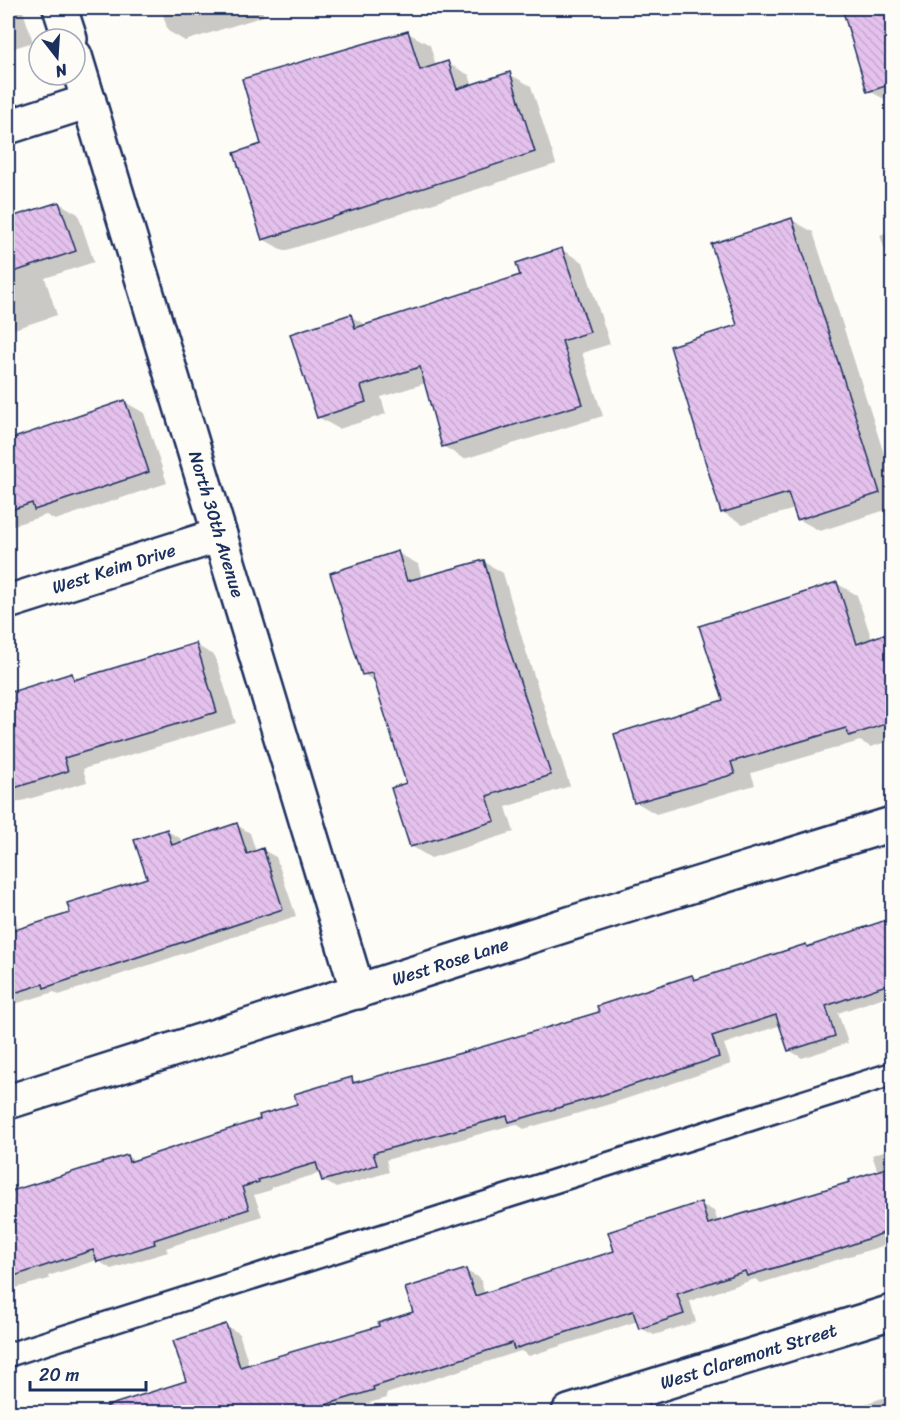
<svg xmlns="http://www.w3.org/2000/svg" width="900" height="1420" font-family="Sriracha,sans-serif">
<defs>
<pattern id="building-back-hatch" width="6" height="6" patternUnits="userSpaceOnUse" patternTransform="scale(1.5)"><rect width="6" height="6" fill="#e5c2ed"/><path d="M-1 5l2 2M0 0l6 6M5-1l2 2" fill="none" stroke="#c4a7ce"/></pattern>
</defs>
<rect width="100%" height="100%" fill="#fdfcf7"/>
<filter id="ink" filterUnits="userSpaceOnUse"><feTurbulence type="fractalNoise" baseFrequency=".0167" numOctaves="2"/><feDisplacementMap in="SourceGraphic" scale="12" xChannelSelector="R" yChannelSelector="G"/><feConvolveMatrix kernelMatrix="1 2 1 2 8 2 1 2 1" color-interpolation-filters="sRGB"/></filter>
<g filter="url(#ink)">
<path fill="#0003" d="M 8,8 L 22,8 L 33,42 L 8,50 Z
M 161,8 L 261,8 L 264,16 L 185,41 L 168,31 Z
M 843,8 L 892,8 L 892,103 L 869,91 Z
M 408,33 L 430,45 L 436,66 L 447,63 L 469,75 L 473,86 L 509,74 L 531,86 L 556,164 L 284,251 L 263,239 L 263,145 Z
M 59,203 L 78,214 L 94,262 L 45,278 L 57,315 L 8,331 L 8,220 Z
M 792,220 L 813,232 L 892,479 L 892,508 L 820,531 L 798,519 L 795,509 L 743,524 L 722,512 L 738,326 Z
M 892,230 L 892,272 L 880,235 Z
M 562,250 L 583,262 L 610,344 L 582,353 L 603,416 L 464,459 L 443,446 L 426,383 L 381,397 L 386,414 L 339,429 L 318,417 L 350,316 L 368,326 L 522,276 Z
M 125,402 L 144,413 L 167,483 L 55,520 L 46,515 L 8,527 L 8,441 Z
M 398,553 L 418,564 L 422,579 L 483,561 L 503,573 L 525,648 L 570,786 L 506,807 L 514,832 L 431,858 L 411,846 L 408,784 L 376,682 L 363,674 Z
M 836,583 L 857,595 L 872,640 L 884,636 L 892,641 L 892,740 L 871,747 L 860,741 L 751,773 L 755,785 L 656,814 L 636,802 L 725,701 Z
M 196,645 L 215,656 L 236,723 L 83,769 L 87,782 L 8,805 L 8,695 L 72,675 L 80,679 Z
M 237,825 L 250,833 L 256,852 L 263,850 L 276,857 L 296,916 L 59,995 L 54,992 L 8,1006 L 8,905 L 13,909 L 19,930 L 72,913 L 148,879 L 167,831 L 180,838 L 182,844 Z
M 892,920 L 892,996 L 890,995 L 838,1013 L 848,1043 L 802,1058 L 789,1050 L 781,1025 L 724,1044 L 731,1064 L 610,1104 L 524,1129 L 516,1124 L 386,1160 L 389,1172 L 336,1188 L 323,1180 L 321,1173 L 271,1187 L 271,1190 L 254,1195 L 262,1216 L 166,1248 L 168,1252 L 111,1269 L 97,1260 L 48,1276 L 49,1279 L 8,1290 L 8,1194 L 127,1156 L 135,1161 L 262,1120 L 299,1105 L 351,1079 L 358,1083 L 601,1013 L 692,976 L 699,980 L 805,945 L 810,948 Z
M 892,1148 L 892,1243 L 761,1283 L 755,1279 L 690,1301 L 696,1322 L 654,1335 L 640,1328 L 638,1321 L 529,1356 L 521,1351 L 386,1394 L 387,1398 L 336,1412 L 84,1412 L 188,1382 L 226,1326 L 239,1333 L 249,1365 L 380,1327 L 414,1312 L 466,1271 L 480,1278 L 485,1295 L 616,1252 L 701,1204 L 714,1211 L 718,1222 L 851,1183 L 878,1172 L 872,1155 Z
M 892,1395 L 892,1412 L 839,1412 Z"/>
<path fill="url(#building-back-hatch)" stroke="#1b2f5e" stroke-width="1.5" d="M 842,8 L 892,8 L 892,84 L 867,92 Z
M 408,31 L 420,70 L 448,61 L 457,89 L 510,72 L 535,152 L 262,240 L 234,153 L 261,144 L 242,79 Z
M 59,202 L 76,251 L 8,274 L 8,218 Z
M 792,218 L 880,493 L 797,520 L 788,493 L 721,513 L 670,346 L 737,325 L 711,244 Z
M 562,248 L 590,332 L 562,341 L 583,404 L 442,447 L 420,367 L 361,386 L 366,402 L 317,418 L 290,334 L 351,314 L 355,328 L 520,275 L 516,263 Z
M 125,400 L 149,472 L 34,510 L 32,503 L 8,511 L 8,440 Z
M 398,551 L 407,581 L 484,560 L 505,636 L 551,775 L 487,796 L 495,821 L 410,847 L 391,788 L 406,783 L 372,673 L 362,675 L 330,573 Z
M 837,582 L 857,644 L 884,634 L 892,661 L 892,722 L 849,736 L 846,728 L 731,762 L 735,774 L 634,803 L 614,734 L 723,700 L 699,626 Z
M 196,643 L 217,712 L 64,758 L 68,771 L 8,790 L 8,693 L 72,673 L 74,680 Z
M 237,823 L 247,854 L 263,848 L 283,909 L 44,988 L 43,984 L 8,995 L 8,932 L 70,913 L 67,903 L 147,878 L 134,840 L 167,829 L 172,845 Z
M 892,918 L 892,983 L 826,1006 L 835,1036 L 788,1051 L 776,1015 L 712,1036 L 719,1057 L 596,1097 L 509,1122 L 507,1116 L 373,1153 L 377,1165 L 322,1181 L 316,1163 L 258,1180 L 259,1182 L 242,1187 L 249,1209 L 154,1240 L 155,1244 L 97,1262 L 93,1250 L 8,1278 L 8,1192 L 127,1155 L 129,1162 L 260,1119 L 259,1115 L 297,1104 L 294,1094 L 352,1077 L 353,1083 L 468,1051 L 599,1012 L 597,1006 L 692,975 L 694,980 L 806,944 L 807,947 Z
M 892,1166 L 892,1230 L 842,1248 L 747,1276 L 745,1271 L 677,1294 L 684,1314 L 639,1329 L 633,1311 L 514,1349 L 512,1343 L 373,1387 L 374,1390 L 299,1413 L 108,1413 L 107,1406 L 186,1381 L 173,1341 L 226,1324 L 240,1367 L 379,1326 L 378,1323 L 413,1312 L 405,1288 L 466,1269 L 475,1296 L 614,1251 L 608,1232 L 701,1202 L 708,1224 L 850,1182 L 849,1180 Z"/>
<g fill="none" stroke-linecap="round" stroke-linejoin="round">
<g stroke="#1b2f5e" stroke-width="27">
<path id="service" d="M 8,1355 L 892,1074"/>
</g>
<g stroke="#1b2f5e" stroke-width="38">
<g id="minor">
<path d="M 60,8 L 70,39"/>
<path id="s1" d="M 75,56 L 358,992"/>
<path d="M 8,127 L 89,101"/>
<path id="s2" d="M 8,602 L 220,535"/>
<path id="s3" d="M 8,1102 L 613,910 L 892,824"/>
<path id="s4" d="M 569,1412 L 892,1312"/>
</g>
</g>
<use href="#service" stroke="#fdfcf7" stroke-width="22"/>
<use href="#minor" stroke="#fdfcf7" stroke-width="33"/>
</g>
</g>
<g text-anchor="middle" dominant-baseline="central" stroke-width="4.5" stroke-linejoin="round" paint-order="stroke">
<g font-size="18" fill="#1b2f5e" stroke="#fdfcf7">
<text stroke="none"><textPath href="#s1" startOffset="489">North 30th Avenue</textPath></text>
<text stroke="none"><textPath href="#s2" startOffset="111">West Keim Drive</textPath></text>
<text stroke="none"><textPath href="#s3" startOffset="464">West Rose Lane</textPath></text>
<text stroke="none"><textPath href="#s4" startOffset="188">West Claremont Street</textPath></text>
</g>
</g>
<rect width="900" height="1420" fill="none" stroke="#fdfcf7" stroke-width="30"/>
<rect x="15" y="15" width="870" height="1390" fill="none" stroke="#1b2f5e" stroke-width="2" filter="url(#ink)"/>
<g transform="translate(57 57) rotate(163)"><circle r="28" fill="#fdfcf7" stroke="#a3aaba" stroke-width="1.5"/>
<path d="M0-4.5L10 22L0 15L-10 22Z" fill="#1b2f5e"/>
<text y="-9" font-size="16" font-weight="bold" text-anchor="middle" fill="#1b2f5e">N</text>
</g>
<path d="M30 1381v9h116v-9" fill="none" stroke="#1b2f5e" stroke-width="3"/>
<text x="39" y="1381" font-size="18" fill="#1b2f5e" stroke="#fdfcf7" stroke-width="4.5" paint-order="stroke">20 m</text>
</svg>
